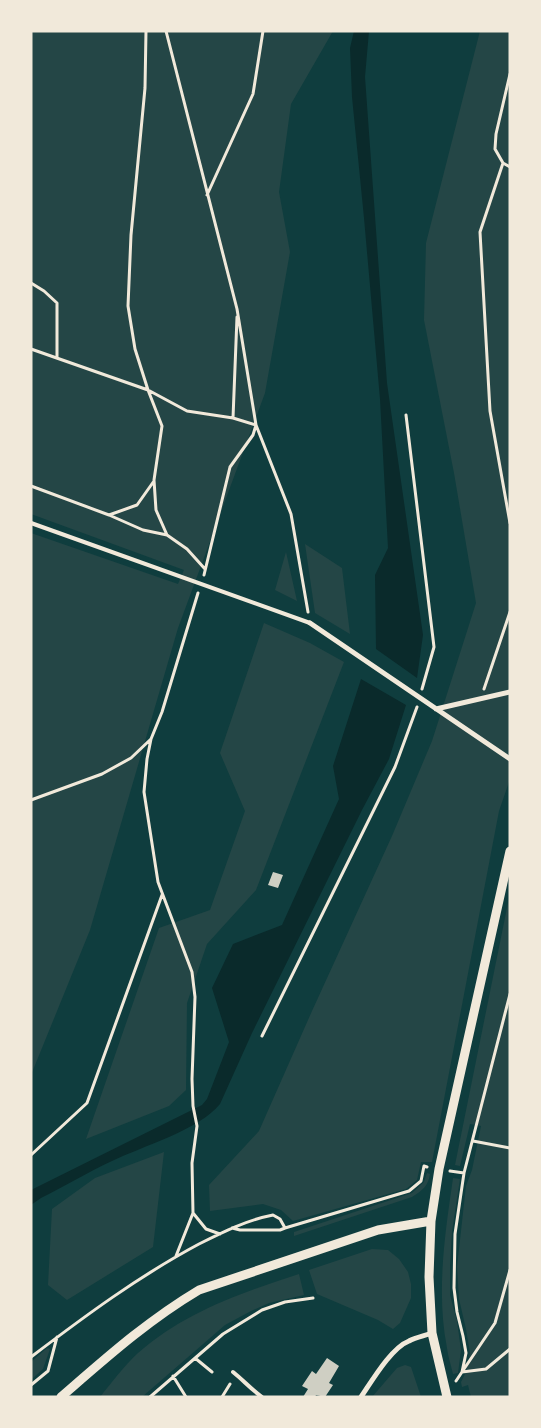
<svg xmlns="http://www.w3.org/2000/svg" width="541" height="1428" font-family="Montserrat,sans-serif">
<rect width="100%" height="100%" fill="#0f3d3e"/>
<path fill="#244646" d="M 31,31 L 333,31 L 291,104 L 279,192 L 290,252 L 265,393 L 178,628 L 90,930 L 31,1075 L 31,533 L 178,584 L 184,570 L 31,514 Z
M 480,31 L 510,31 L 510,779 L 499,811 L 432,1162 L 421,1162 L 417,1180 L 406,1189 L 293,1221 L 281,1210 L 263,1204 L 210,1211 L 209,1185 L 259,1131 L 312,1011 L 392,836 L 432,741 L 476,603 L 454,473 L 424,320 L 426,243 Z
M 305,544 L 342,568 L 350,634 L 315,613 Z
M 286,552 L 297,601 L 275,590 Z
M 264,623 L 310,643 L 344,662 L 256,890 L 207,944 L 187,1003 L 186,1090 L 169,1106 L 86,1139 L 159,928 L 210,910 L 245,811 L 220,753 Z
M 510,893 L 510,1397 L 471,1397 L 468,1385 L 462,1387 L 461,1382 L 466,1372 L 470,1353 L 466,1329 L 459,1299 L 457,1267 L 466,1186 L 472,1170 L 481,1126 L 470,1124 L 460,1166 L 455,1165 Z
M 164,1152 L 153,1247 L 67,1300 L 48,1285 L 52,1209 L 95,1178 Z
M 427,1173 L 430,1174 C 428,1186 423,1190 412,1197 L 294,1236 L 294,1232 L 412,1193 L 424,1182 Z
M 453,1178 L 460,1179 L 452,1232 L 450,1266 L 450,1295 L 457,1321 L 461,1350 L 458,1373 L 453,1374 C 451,1365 448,1357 447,1348 C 436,1292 445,1234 453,1178 Z
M 372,1249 L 388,1250 L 399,1259 L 408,1272 L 411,1284 L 411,1298 L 400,1323 L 393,1329 L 378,1320 L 317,1294 L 309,1270 Z
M 299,1274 L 304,1295 L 269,1303 L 251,1311 L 225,1325 L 142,1397 L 100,1397 C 112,1382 124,1366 138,1353 C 185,1312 240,1293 299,1274 Z
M 47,1348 L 50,1349 L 43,1369 L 31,1380 L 31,1362 Z
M 405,1365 L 411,1367 L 421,1397 L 372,1397 L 397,1368 Z"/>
<path fill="#0a2a2b" d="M 354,31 L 369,31 L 365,77 L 387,383 L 423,635 L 417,678 L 376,649 L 375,575 L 388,548 L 380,399 L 364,218 L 352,97 L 350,48 Z
M 361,679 L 406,705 L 389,759 L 362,810 L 252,1033 L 220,1104 C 199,1130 143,1146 112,1161 C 88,1172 65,1186 41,1198 L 31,1205 L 31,1190 L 202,1105 L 207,1099 L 229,1042 L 212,988 L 233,944 L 282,925 L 339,799 L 333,766 Z"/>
<path fill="#cfcfc3" d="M 273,872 L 283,875 L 278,888 L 268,885 Z
M 327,1358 L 339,1366 L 329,1383 L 333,1385 L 325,1397 L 316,1395 L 315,1397 L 303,1397 L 308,1389 L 302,1386 L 312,1371 L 316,1374 Z"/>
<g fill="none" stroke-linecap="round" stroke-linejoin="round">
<path stroke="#f1e9da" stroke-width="3" d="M 146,31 L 145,88 L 131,235 L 128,306 L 135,349 L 148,390 L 162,426 L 154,480 L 156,510 L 167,535 L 187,549 L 205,569
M 166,31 L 237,309 L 256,425 L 291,514 L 308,612
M 510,74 L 496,134 L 495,149 L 503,163 L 510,167
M 503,163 L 480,232 L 490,411 L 510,523
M 207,195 L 253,94 L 263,31
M 31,283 L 44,291 L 57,303 L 57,358
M 31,349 L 148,390 L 187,411 L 233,418 L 256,425
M 406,415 L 434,647 L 422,689
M 233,418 L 237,317
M 31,486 L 109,515 L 143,530 L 167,535
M 109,515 L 137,505 L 154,481
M 204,575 L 230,467 L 253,435 L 256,425
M 484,689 L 510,612
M 151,739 L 147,759 L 144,792 L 158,882 L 192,972 L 195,997 L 192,1079 L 193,1106 L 197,1126 L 192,1163 L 193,1213 L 206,1229 L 220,1234
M 31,800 L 102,774 L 131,758 L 151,739 L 162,712 L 198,593
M 262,1036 L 395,767 L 417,707
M 473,1141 L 510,1148
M 31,1155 L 87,1103 L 162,895
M 450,1171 L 464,1173
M 232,1228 L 240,1230 L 280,1230 L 285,1228
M 176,1256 L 193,1213
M 31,1357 C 85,1316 139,1276 199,1244 C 223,1232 247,1220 273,1215 L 280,1219 L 285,1228 L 409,1191 L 421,1181 L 424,1166 L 427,1167
M 195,1358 L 212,1372
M 464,1369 L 495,1323 L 510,1270
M 462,1372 L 486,1369 L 510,1349
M 173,1376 L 186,1397
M 456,1381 L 462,1372 L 466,1353 L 463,1336 L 457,1312 L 454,1288 L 455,1234 L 464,1173 L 510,994
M 31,1385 L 48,1371 L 57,1337
M 150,1397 L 223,1334 L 262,1310 L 285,1302 L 313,1298
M 222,1397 L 230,1384"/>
<path stroke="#f1e9da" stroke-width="4" d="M 31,523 L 310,623
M 233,1372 C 243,1380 251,1389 262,1397"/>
<path stroke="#f1e9da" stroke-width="5" d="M 310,623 L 510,759
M 436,709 L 510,692
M 361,1397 C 372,1381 391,1348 409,1341 C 416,1337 424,1336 432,1333"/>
<path stroke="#f1e9da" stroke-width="9" d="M 61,1397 C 106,1358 147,1321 199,1290 L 378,1230 L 431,1221
M 447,1397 L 432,1333 L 429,1277 L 431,1221 L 439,1169 L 510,851"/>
</g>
<rect width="541" height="1428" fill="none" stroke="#f1e9da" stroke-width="65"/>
</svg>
